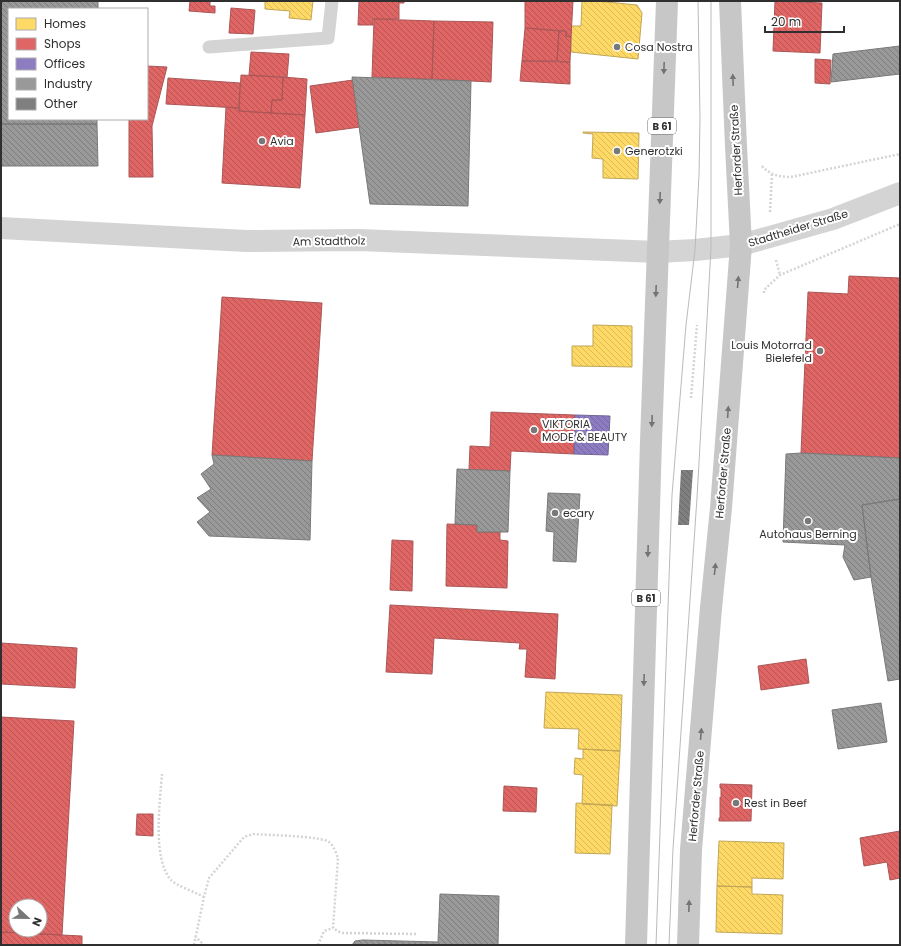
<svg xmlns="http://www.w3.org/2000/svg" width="901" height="946" font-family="Poppins,sans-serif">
<defs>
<pattern id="homes-back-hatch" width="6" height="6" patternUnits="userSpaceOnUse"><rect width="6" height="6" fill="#ffd966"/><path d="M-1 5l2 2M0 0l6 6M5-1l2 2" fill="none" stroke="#dbbb59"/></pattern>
<pattern id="shops-back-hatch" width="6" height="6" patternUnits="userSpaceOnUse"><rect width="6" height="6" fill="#e06666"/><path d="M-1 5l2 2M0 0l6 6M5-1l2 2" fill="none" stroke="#b65454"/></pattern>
<pattern id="offices-back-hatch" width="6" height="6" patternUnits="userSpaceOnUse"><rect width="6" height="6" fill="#8e7cc3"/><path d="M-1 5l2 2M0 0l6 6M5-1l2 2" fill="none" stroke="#74669f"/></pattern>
<pattern id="industry-back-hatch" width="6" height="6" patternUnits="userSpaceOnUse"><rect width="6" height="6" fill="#999"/><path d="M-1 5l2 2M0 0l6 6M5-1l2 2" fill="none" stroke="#7d7d7d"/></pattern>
<pattern id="building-back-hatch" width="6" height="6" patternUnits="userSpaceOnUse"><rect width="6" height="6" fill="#7f7f7f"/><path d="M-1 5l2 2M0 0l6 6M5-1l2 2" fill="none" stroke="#686868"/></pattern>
</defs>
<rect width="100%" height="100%" fill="#fff"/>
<path fill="url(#homes-back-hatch)" stroke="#c1a656" d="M 265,1 L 313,1 L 311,20 L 289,18 L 290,11 L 265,9 Z
M 582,1 L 597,1 L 637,5 L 642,13 L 638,59 L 571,52 L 571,26 L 581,26 Z
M 583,132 L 639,133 L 638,179 L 603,178 L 603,159 L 592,158 L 593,134 L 583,133 Z
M 593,325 L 632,326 L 632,367 L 572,366 L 572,346 L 593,346 Z
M 546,692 L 622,695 L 620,751 L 578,749 L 579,729 L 544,728 Z
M 583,749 L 620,751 L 617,806 L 582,804 L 583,775 L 574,774 L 575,758 L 583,759 Z
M 576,803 L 612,805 L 610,854 L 575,853 Z
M 719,841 L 784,843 L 783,879 L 752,878 L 752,887 L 717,886 Z
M 717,886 L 752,887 L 752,894 L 783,895 L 782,934 L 716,932 Z"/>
<path fill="url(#shops-back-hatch)" stroke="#ab5656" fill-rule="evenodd" d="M 190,1 L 210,1 L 210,6 L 215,6 L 215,13 L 189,11 Z
M 359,1 L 404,1 L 404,3 L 399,3 L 399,19 L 373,19 L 373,25 L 358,25 Z
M 525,1 L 573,1 L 571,37 L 566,36 L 566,31 L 525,28 Z
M 775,1 L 822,3 L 820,53 L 773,51 Z
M 231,8 L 255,10 L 253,34 L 229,33 Z
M 374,19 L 434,21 L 432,79 L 372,77 Z
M 434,21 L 493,22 L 491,82 L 432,79 Z
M 525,28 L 559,31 L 557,61 L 522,61 Z
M 559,31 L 566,31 L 566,36 L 571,37 L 570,62 L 557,61 Z
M 251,52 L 289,54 L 287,78 L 249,75 Z
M 815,59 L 831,60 L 830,84 L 815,83 Z
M 522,61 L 570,62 L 570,84 L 520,81 Z
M 147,66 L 167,67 L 152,126 L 153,177 L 129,177 L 129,119 L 147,119 Z
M 241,75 L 283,77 L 282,100 L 272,100 L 271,113 L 239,111 Z
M 283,77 L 307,79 L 305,115 L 271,113 L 272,100 L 282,100 Z
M 168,78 L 240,83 L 239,108 L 166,104 Z
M 353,80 L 360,127 L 316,133 L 310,86 Z
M 226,107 L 239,108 L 239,111 L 305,115 L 300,188 L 222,183 Z
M 849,276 L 900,278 L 900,458 L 801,453 L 808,292 L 848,294 Z
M 222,297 L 322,303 L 312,461 L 212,455 Z
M 491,412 L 575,415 L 574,454 L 511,451 L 510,471 L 469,470 L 470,446 L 490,447 Z
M 447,524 L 477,525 L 477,532 L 500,532 L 500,540 L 508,541 L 507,588 L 446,586 Z
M 392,540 L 413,541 L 412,591 L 390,590 Z
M 390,605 L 558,614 L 555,679 L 525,677 L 527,649 L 519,649 L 520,643 L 434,638 L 432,674 L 386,672 Z
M 1,643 L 77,648 L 75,688 L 1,684 Z
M 806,659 L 809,683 L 761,690 L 758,666 Z
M 1,717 L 74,721 L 62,935 L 1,932 ZM 16,906 L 40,906 L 40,930 L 16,930 Z
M 720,784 L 752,785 L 751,821 L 719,821 L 719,818 L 720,818 L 720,797 L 721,798 L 721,788 L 720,788 Z
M 504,786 L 537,788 L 536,812 L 503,811 Z
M 137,814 L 153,814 L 153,836 L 136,835 Z
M 900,831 L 900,878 L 890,880 L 887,862 L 864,866 L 860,838 Z
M 1,932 L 82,936 L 82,945 L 1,945 Z"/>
<path fill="url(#offices-back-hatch)" stroke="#726597" d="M 575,415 L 610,416 L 608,455 L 574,454 Z"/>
<path fill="url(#industry-back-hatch)" stroke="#797979" d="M 1,1 L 98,1 L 98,9 L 9,9 L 9,119 L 97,119 L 97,124 L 1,124 Z
M 900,46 L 900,74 L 831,82 L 833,54 Z
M 352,77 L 471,81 L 468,206 L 370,204 Z
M 1,124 L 97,124 L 98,166 L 1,166 Z
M 801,453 L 900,458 L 900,499 L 862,505 L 871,577 L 854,580 L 843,557 L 845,545 L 783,542 L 786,454 Z
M 212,455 L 312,461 L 310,540 L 209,536 L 197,522 L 210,512 L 197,498 L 211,489 L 201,474 L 214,464 Z
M 457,469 L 510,471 L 508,532 L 477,532 L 477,525 L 455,524 Z
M 548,493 L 580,494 L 576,562 L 553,561 L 554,532 L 546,531 Z
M 900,499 L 900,679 L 888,681 L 871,577 L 862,505 Z
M 881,703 L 887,742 L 838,749 L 832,710 Z
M 440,894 L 499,896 L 498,945 L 352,945 L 355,941 L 363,940 L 438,942 Z"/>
<path fill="url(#building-back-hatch)" d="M 681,470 L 693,470 L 689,525 L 678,525 Z"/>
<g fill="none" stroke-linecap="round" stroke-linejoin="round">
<path stroke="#d4d4d4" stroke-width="2.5" stroke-dasharray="2 2" stroke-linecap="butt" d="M 762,166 C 770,175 780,177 791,177 L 900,154
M 770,212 L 772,173
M 776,260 L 780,275
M 764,293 L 764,290 L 780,275 L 900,224
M 691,398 L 697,325
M 162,774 C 160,801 152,859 171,880 C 175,885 197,893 204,897
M 195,936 L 204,945
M 194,945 L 204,897 L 209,878 L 244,837 L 253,834 C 266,835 321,836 329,842 C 334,846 336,853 338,858 L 333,928 L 341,933 L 416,934
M 318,945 L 324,931 L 333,928"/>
<path stroke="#d4d4d4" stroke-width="13" d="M 209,47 L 328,38 L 332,1"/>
<path stroke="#d4d4d4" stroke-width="22" d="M 1,228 L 246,241 L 359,240 L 657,252 L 695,250 L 741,245 L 833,219 L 900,193"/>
<path stroke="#c7c7c7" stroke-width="22" d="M 636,945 L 651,441 L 667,1
M 688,945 L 691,850 L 711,608 L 721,508 L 741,245 L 736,146 L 730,1"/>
<path stroke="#bbb" stroke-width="1" d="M 656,945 L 672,495 L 686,325 L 695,250 L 699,175 L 700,119 L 698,1
M 669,945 L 673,849 L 697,498 L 711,248 L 711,1"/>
</g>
<defs><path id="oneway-solid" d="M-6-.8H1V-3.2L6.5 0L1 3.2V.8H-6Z"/></defs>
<g fill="#737373">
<use href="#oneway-solid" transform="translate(664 68) rotate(92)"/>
<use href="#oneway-solid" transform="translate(733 80) rotate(-92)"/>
<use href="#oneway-solid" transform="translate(660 198) rotate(92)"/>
<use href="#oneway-solid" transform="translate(738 282) rotate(-85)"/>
<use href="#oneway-solid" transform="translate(656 291) rotate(92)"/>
<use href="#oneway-solid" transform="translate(728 412) rotate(-86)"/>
<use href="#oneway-solid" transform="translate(652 421) rotate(92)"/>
<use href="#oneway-solid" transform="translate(648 551) rotate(92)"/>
<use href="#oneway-solid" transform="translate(715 569) rotate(-84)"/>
<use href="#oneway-solid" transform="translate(644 680) rotate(92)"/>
<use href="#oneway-solid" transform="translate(701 734) rotate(-85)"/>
<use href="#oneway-solid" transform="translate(689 906) rotate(-88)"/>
</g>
<g fill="#787878" stroke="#fff" stroke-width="1.5">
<circle cx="617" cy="47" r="4"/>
<circle cx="262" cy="141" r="4"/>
<circle cx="617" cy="151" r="4"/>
<circle cx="820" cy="351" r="4"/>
<circle cx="534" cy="430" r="4"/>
<circle cx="555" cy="513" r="4"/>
<circle cx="808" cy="521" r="4"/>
<circle cx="736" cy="803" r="4"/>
</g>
<g text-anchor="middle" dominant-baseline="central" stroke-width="4" stroke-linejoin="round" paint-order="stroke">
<g fill="#fff" stroke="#6d6d6d" stroke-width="1">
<rect x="648" y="118" width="28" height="16" rx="3"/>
<rect x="632" y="590" width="28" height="16" rx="3"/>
</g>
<g font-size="10" font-weight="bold" fill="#2f2f2f">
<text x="662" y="126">B 61</text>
<text x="646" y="598">B 61</text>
</g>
<g font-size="11" fill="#2f2f2f" stroke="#fff" text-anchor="start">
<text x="625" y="47">Cosa Nostra</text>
<text x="270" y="141">Avia</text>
<text x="625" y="151">Generotzki</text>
<text x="812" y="345" text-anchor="end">Louis Motorrad<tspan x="812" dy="13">Bielefeld</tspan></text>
<text x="542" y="424">VIKTORIA<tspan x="542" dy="13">MODE &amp; BEAUTY</tspan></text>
<text x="563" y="513">ecary</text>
<text x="808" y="534" text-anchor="middle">Autohaus Berning</text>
<text x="744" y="803">Rest in Beef</text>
</g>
<g font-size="11" fill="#2f2f2f" stroke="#fff">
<text transform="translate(736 150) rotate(-93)">Herforder Straße</text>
<text transform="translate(798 228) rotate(-17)">Stadtheider Straße</text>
<text transform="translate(329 241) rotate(-1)">Am Stadtholz</text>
<text transform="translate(723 473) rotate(-85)">Herforder Straße</text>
<text transform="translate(696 796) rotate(-85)">Herforder Straße</text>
</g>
</g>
<rect width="901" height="946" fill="none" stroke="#2f2f2f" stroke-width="4"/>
<rect x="8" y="8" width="140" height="112" fill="#ffffff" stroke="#acacac"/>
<rect x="16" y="18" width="20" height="12" fill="#ffd966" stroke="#acacac"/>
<text x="44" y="28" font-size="12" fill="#2f2f2f">Homes</text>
<rect x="16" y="38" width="20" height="12" fill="#e06666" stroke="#acacac"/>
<text x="44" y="48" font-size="12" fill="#2f2f2f">Shops</text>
<rect x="16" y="58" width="20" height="12" fill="#8e7cc3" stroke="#acacac"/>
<text x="44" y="68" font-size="12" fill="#2f2f2f">Offices</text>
<rect x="16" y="78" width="20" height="12" fill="#999999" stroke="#acacac"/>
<text x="44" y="88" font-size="12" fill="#2f2f2f">Industry</text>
<rect x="16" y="98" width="20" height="12" fill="#7f7f7f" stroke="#acacac"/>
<text x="44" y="108" font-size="12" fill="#2f2f2f">Other</text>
<g transform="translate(28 918) rotate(112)"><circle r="19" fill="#ffffff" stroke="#acacac"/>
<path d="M0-3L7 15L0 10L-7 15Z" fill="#787878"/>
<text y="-6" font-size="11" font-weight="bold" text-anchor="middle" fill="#2f2f2f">N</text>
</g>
<path d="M765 26v6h79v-6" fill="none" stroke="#2f2f2f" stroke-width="2"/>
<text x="771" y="26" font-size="12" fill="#2f2f2f" stroke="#ffffff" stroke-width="3" paint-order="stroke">20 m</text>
</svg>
